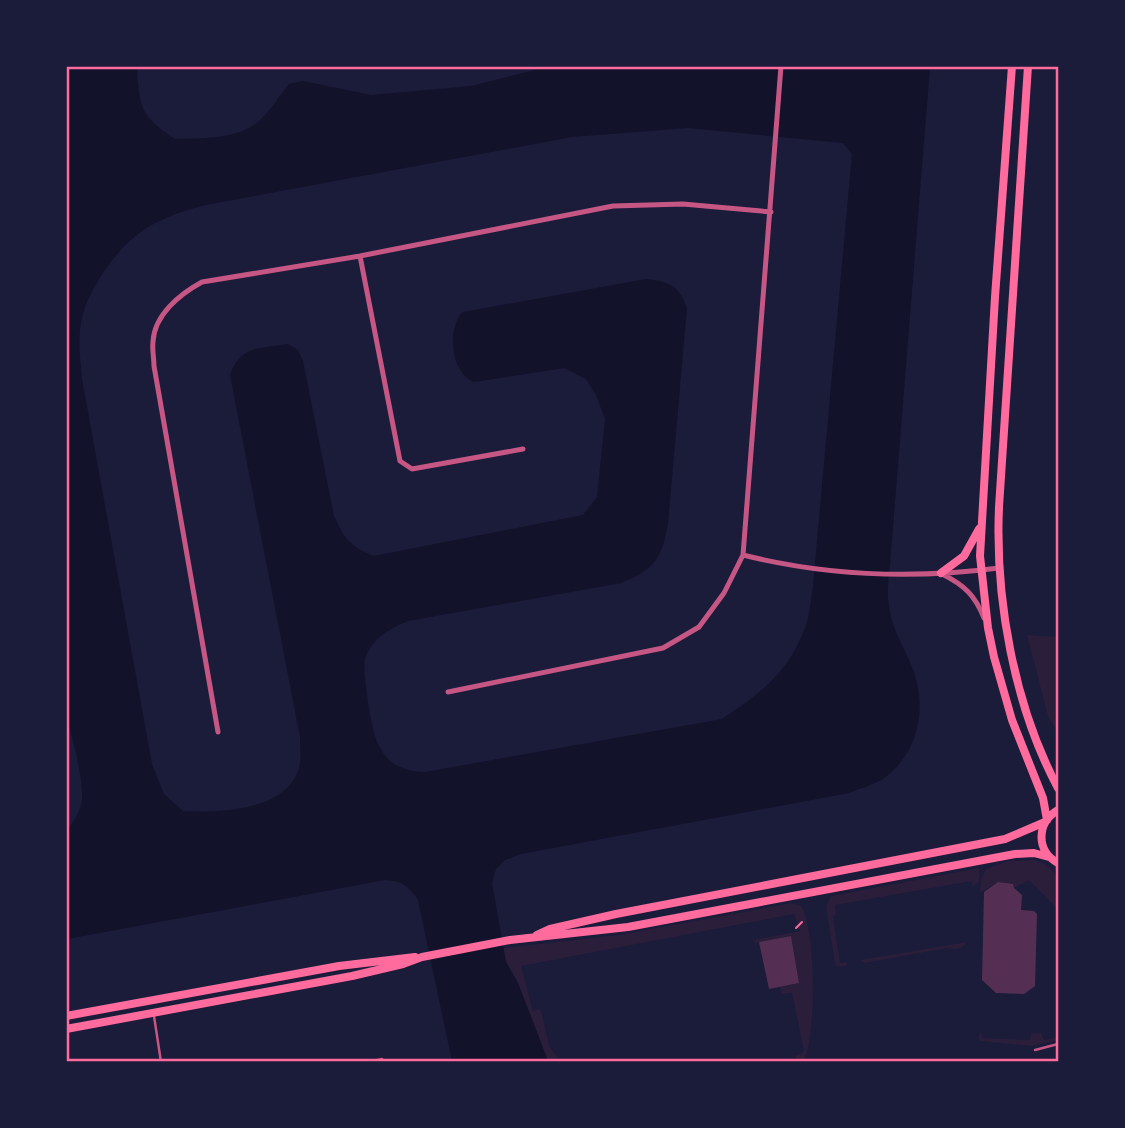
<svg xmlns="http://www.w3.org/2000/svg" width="1125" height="1128" font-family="Montserrat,sans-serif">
<rect width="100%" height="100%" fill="#1b1b3a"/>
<path fill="#2a1e3b" d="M 1027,635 L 1058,637 L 1058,734 L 1048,716 Z
M 1034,860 L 1043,863 L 1058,875 L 1058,913 L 1055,906 L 1029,880 L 1014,888 L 1013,884 L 998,882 L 980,893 L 981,880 L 986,869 L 1008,861 Z
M 979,868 L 979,881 L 975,885 L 972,886 L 972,881 L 835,905 L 836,915 L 833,916 L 840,963 L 848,962 L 846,966 L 837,966 L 835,964 L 826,906 L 831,896 Z
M 792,903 L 801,906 C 816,926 817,1040 803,1061 L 797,1061 L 795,1056 L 804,1052 L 792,993 L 782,994 L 780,987 L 799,983 L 791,936 L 754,943 L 753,940 L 800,931 L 794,914 L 521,966 L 533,1011 L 539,1009 L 542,1014 L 549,1046 L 560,1061 L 548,1061 L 518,983 L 506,962 L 503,948 L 619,935 Z
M 967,942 C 963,949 955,950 947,948 L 865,963 L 860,960 Z
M 981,1030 L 982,1038 L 1030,1040 L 1031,1033 L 1041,1033 L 1044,1040 L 1058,1037 L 1058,1040 L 1032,1046 L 981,1041 L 978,1038 Z"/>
<path fill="#12122b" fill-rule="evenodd" d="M 550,66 L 930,67 L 891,552 C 890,569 886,589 889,606 C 891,628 904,647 912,667 C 927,705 920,749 888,775 C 878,784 861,788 849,793 L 521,854 L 505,860 L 496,869 L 492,883 L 506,962 L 518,983 L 548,1061 L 452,1061 L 418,900 C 409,886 402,881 385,880 L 67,939 L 67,829 C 73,823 79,813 81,805 C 86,789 73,737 67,721 L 67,67 L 137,67 C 139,107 140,116 175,139 C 202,138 241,140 261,119 C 272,109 280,95 289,84 L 303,81 L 371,95 L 471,86 ZM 688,128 L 843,143 L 852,154 L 813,585 C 811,599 810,615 805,628 C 788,673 760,694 722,719 L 425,772 C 413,772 400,769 390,761 C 385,757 378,745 376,739 C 371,726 362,670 365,659 C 372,638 389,629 408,621 L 621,583 C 654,570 662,559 668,523 L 687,308 C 679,285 669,282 646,279 L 463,312 C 446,329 451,373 474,382 L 564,368 L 586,379 L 596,395 L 605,419 L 597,497 L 583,515 L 374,556 C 350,547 344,538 334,516 L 303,361 L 298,350 L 288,344 C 260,349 240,345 230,375 L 300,737 C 300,745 301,756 300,764 C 291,811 220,813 183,811 L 164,794 L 152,764 L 82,379 C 80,357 77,335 83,314 C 87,299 96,283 105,270 C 133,230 159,217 206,205 L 572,137 Z"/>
<path fill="#542f53" d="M 998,882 L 1013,884 L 1014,888 L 1022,895 L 1021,910 L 1034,911 L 1037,914 L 1035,986 L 1024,994 L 996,993 L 982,980 L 984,892 Z
M 791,936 L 799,983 L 769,989 L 759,942 Z"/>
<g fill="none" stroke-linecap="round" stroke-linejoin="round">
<path stroke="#ff6b9d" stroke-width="2" d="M 796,928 L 802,922"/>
<path stroke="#c65784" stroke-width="2.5" d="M 154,1016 L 161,1062
M 1035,1050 L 1058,1044
M 369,1062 L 382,1059 L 383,1062"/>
<path stroke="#c65784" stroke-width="5" d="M 360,256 L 400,461 L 412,469 L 523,449
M 743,555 C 827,576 913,579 999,568
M 942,574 C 964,585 975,595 984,618
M 448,692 L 663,648 L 699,627 L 724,593 L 743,555 L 781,66
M 218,732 L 154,366 C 154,358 152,350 153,342 C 154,315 180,294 202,282 L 360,256 L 613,206 L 683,204 L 771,212"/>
<path stroke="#ff6b9d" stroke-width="8" d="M 1012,66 L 995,297 L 980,556 L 988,628 L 994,657 L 1012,720 L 1043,798 L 1047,820
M 1028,66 L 999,507 C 995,599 1014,706 1058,788
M 941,573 L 964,556 L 979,529
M 1058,810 C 1036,823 1036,851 1058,863
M 537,935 L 550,929 L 616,914 L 1005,839 L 1045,822
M 66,1016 L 339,966 L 415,957
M 66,1029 L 352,976 L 403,964 L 422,957 L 510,940 L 628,927 L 1015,854 L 1034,853 L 1049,857"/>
</g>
<rect width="1125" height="1128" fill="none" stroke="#1b1b3a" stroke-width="136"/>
<rect x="68" y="68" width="989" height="992" fill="none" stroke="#ff6b9d" stroke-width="2.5"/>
</svg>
